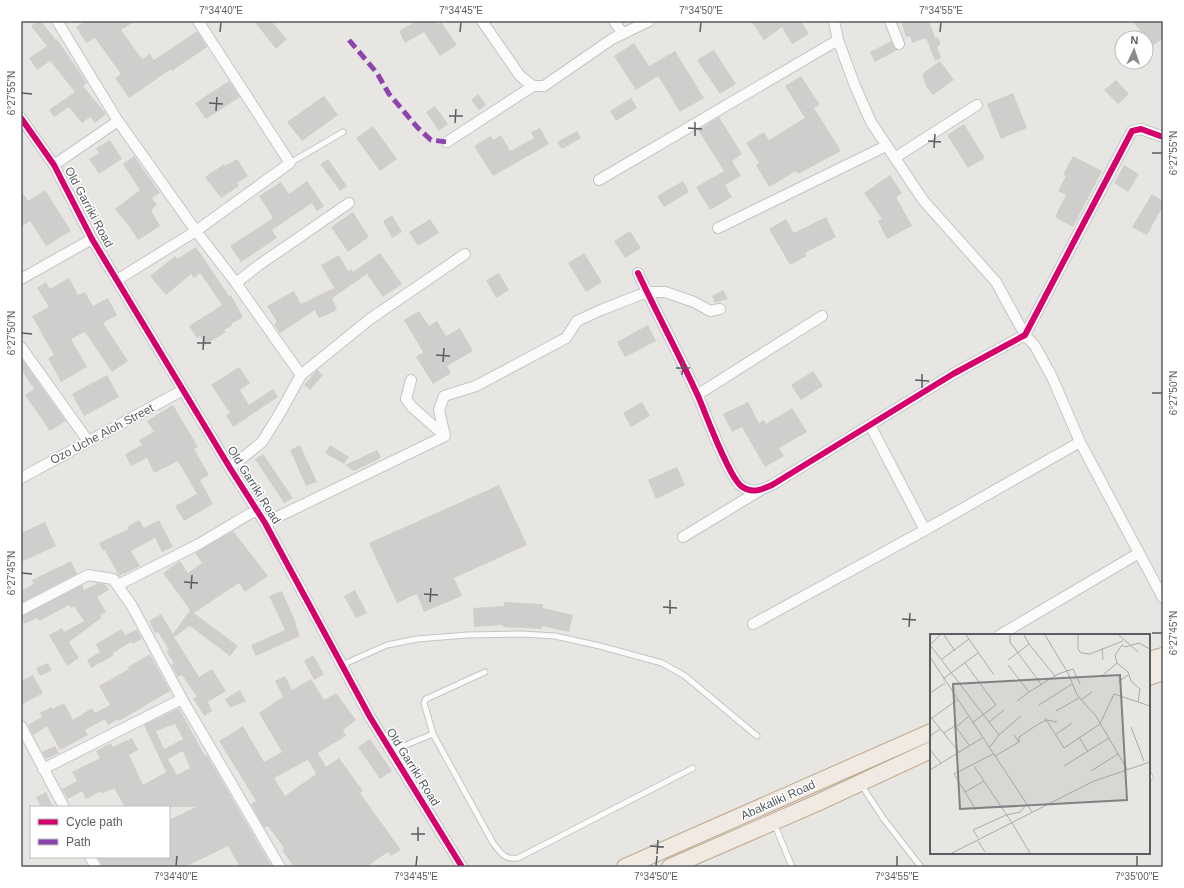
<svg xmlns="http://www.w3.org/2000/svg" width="1184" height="888" font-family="Arial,sans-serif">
<rect width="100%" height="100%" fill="#e8e6e2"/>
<path fill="#d0cecc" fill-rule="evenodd" d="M 38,21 L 41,21 L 56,40 L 57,39 L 87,83 L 83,86 L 106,114 L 95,123 L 90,117 L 82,123 L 69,107 L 54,117 L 49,110 L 75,92 L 50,61 L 37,70 L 29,58 L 47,46 L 31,26 Z
M 85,21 L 135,21 L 121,30 L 142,59 L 150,54 L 154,60 L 197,31 L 207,47 L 172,71 L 171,69 L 129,98 L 115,78 L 121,74 L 95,38 L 86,43 L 76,27 Z
M 254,21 L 271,21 L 287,39 L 276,49 Z
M 417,21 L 435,21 L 437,25 L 441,22 L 457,45 L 440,56 L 424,32 L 405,43 L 399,31 Z
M 751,21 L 801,21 L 809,34 L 792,44 L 782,27 L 764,40 Z
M 901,21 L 929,21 L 935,38 L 938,37 L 940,42 L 940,45 L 937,46 L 941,58 L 935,61 L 926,38 L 912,43 L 910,36 L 906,37 Z
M 1132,21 L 1163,21 L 1163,38 L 1146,51 L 1146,37 Z
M 891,41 L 897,50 L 875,62 L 870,52 Z
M 634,43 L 649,66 L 675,51 L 704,98 L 680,112 L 658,76 L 636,90 L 614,56 Z
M 714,50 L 736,84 L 720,94 L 697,60 Z
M 940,61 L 954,80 L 933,95 L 926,86 L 922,74 Z
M 801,76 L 820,105 L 814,108 L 841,151 L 798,174 L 796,171 L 769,187 L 756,165 L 759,163 L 746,143 L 764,132 L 769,140 L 805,118 L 785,86 Z
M 1116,80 L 1129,94 L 1118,104 L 1104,90 Z
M 229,81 L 240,97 L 206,119 L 195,103 Z
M 1013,93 L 1027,128 L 1001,139 L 987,104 Z
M 478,94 L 486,105 L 479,110 L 471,100 Z
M 324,96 L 338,115 L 302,141 L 287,122 Z
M 631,98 L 637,108 L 616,121 L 610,111 Z
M 435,106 L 448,124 L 439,131 L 426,112 Z
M 719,117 L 742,154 L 732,161 L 741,176 L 725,185 L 732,197 L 710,210 L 696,187 L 724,171 L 698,130 Z
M 964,124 L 985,158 L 968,168 L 947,135 Z
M 373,126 L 397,159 L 380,171 L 356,138 Z
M 540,128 L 549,144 L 493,176 L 474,146 L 491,136 L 493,140 L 501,135 L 510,151 L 534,138 L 531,132 Z
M 577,131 L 581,138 L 562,149 L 557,142 Z
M 110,140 L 122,159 L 99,174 L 89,159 L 99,153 L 96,148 Z
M 134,156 L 160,193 L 152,198 L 157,205 L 151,210 L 160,226 L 138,240 L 129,226 L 115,209 L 140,190 L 123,164 Z
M 1073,156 L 1102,171 L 1073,227 L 1055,217 L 1066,195 L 1058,191 L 1066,176 L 1063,175 Z
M 237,159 L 248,176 L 237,183 L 239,186 L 221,198 L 205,177 L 224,164 L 225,166 Z
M 328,159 L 347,186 L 340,191 L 320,164 Z
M 1124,165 L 1139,174 L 1128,192 L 1114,183 Z
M 890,175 L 902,193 L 896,197 L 912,226 L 887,239 L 878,221 L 882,219 L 864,193 Z
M 307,181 L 324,206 L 317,211 L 312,203 L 272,230 L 277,238 L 241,262 L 230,246 L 273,218 L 259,196 L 281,182 L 289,194 Z
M 683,181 L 689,192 L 664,207 L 657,196 Z
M 21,190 L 28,201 L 45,190 L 71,231 L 46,246 L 30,221 L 21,227 Z
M 1152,194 L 1163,201 L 1163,206 L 1147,235 L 1132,227 Z
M 353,212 L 369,237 L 348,252 L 331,227 Z
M 392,215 L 402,232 L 392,238 L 383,221 Z
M 826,217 L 836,237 L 805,253 L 807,256 L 790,265 L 769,229 L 786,219 L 794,233 Z
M 430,219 L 439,233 L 418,246 L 409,232 Z
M 630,231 L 641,248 L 625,258 L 614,241 Z
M 196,247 L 229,296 L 231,295 L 243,317 L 231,324 L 232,326 L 224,330 L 226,332 L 205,345 L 200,336 L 197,338 L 189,326 L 222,305 L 200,273 L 194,278 L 191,274 L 166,295 L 150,276 L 175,256 L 177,259 Z
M 380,253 L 402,284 L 383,297 L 367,274 L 332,298 L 337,310 L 319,318 L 315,310 L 280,333 L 274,324 L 277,322 L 267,306 L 294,291 L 301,304 L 334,288 L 321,265 L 339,255 L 348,271 L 351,269 L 353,272 Z
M 584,253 L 602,282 L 586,292 L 568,263 Z
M 499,273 L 509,290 L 496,298 L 486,280 Z
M 69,278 L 78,295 L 85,292 L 93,306 L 108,298 L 117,315 L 103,323 L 128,361 L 112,372 L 85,332 L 71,339 L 87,367 L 61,382 L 48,358 L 54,355 L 32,316 L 49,307 L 37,288 L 46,282 L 50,289 Z
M 723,290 L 728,299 L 715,303 L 712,296 Z
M 419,311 L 429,326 L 437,321 L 446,336 L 460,328 L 473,351 L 447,366 L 451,373 L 433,384 L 416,357 L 423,352 L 404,320 Z
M 648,325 L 656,341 L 625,357 L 617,342 Z
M 21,358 L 66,421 L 50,431 L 25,395 L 34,389 L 21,369 Z
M 239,367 L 250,383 L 240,390 L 249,405 L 273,389 L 278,397 L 233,427 L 226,415 L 230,413 L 211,385 Z
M 317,370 L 323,375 L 310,390 L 304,385 Z
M 813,371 L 823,386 L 801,400 L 791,385 Z
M 107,375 L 119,397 L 84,416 L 72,394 Z
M 642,402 L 650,416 L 631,427 L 623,413 Z
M 748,402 L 759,423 L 764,420 L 766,424 L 792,408 L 807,432 L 779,448 L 784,456 L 765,467 L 742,427 L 732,432 L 723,414 Z
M 173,405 L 198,447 L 194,449 L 209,475 L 200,480 L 213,504 L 184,521 L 175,506 L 197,494 L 178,461 L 154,473 L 147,458 L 131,466 L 125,454 L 142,445 L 139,440 L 154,432 L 147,421 Z
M 300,445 L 317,482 L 306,486 L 290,450 Z
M 330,445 L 349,457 L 344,464 L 325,453 Z
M 377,450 L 381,458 L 354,471 L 345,465 Z
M 263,454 L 293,498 L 284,503 L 255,459 Z
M 677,467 L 685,485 L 656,499 L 648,480 Z
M 499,485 L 527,545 L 454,578 L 462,596 L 424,612 L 417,594 L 397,603 L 369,543 Z
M 139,520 L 144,528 L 159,520 L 173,547 L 162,552 L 155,538 L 131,551 L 140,566 L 119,576 L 105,550 L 103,551 L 99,543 L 129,529 L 127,527 Z
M 45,522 L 56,546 L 21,562 L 21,533 Z
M 233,531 L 268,576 L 245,592 L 239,583 L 194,613 L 238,646 L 230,656 L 190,626 L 174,637 L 199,677 L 212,669 L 226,691 L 208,702 L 212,711 L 204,716 L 193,698 L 197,697 L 182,675 L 178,677 L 171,665 L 174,663 L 166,651 L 169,650 L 158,632 L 155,633 L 149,621 L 161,614 L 173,634 L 190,610 L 163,573 L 180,561 L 188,573 L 202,563 L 195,553 Z
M 71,561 L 77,574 L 21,603 L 21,591 L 34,584 L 32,580 Z
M 98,583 L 106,585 L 109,590 L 97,597 L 106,612 L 100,615 L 101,618 L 69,642 L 79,658 L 67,666 L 49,635 L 62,628 L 64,632 L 84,621 L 74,606 L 71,608 L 69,605 L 39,621 L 37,618 L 24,624 L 21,616 L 82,585 L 84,590 Z
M 355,590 L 367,613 L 356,618 L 344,596 Z
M 282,591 L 296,623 L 295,623 L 300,636 L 256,656 L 251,645 L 285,630 L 269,596 Z
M 504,602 L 543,604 L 543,608 L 573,615 L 569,632 L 542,626 L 542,629 L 503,627 L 503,625 L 474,627 L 473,608 L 504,606 Z
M 122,629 L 125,635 L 137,629 L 142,639 L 132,644 L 131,642 L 113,653 L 114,655 L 91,668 L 87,660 L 100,652 L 96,644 Z
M 150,654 L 170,691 L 119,721 L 118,719 L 108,725 L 105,719 L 85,730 L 88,735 L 60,750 L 47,726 L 33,735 L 28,725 L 42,717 L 40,713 L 51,707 L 52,709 L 64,703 L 73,720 L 92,708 L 95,713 L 110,705 L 99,686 L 129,669 L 128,667 Z
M 313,655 L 324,674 L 314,680 L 304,661 Z
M 48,663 L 52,670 L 40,676 L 36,668 Z
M 33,675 L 43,693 L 21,705 L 21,681 Z
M 285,676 L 292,690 L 311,679 L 324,700 L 336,693 L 356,720 L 343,730 L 346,736 L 318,753 L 326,767 L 339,758 L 363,791 L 360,793 L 401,850 L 391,856 L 388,852 L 366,867 L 294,867 L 282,850 L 284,848 L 268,826 L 264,828 L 251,804 L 256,801 L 219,741 L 243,726 L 264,762 L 282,752 L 259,713 L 283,697 L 275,681 ZM 308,760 L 316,774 L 285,796 L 274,778 Z
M 240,690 L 246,701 L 230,708 L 225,699 Z
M 179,708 L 205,756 L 207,755 L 272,867 L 240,867 L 228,846 L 185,867 L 103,867 L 98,857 L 169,857 L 169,820 L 196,807 L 125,807 L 114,788 L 102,794 L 101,791 L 86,799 L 82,791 L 68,799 L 62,789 L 77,781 L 72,772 L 100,758 L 96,751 L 111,743 L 113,747 L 132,738 L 138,750 L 129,755 L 143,785 L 166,772 L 144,725 ZM 175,724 L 183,739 L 164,749 L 156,731 ZM 183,751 L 190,768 L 177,775 L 168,759 Z
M 370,739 L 392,771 L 380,779 L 358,747 Z
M 55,746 L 59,753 L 46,759 L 42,752 Z
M 46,792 L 53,807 L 41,807 L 36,797 Z"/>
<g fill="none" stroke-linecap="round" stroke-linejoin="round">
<g stroke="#c4c5c4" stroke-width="7">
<path id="service" d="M 290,163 L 343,132
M 342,665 L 387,645 L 417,639 L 467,635 L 522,634 L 555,636 L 600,646 L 662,663 L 685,676 L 757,736
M 485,672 L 426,699 L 424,703 L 433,734 L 493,843 C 501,853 504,860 518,858 L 693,768
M 391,751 L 433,734
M 1149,775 L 1150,777
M 862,786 L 883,818 L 921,867
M 774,823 L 792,867"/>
</g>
<g stroke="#c4c5c4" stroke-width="12">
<path id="minor" d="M 57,21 L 118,121 L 196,231 L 236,283 L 301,375
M 482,21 L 520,76 L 533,86 L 544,86 L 612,39 L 649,21
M 614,21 L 623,34
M 834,21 L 838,40 L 855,86 L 871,122 L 923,200 L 996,282 L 1025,335 L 1035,346 L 1052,377 L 1080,442 L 1163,598
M 890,21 L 899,44
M 21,118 L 54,165 L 92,239 L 230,468 L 265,523 L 370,717 L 462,867
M 447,142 L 533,86
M 896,157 L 977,105
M 54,165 L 118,121
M 599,180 L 838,40
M 718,228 L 886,146
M 638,273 C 657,314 679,354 698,396 C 706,414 728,475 741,486 C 752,494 761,490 772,485 L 953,374 L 1025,335 L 1132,131 L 1141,129 L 1163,137
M 21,279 L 92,239
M 117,280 L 196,231 L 290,163 L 198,21
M 236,283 L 259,265 L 349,203
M 21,347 L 88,441
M 411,380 L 406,399 L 412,407 L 445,436 L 439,410 L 444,396 L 476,386 L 566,338 L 577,321 L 601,310 L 647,292 L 665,292 L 694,302 L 710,311 L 720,309
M 697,395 L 822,316
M 870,425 L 925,530
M 230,468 L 262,442 L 280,413 L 301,375 L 370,319 L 465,254
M 21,478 L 183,390
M 265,523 L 445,436
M 683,537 L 759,491
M 118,585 L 199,544 L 256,510
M 21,610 L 88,575 L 113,579 L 132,606 L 182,699 L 280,867
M 753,624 L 925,530 L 1080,442
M 1000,635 L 1139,553
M 21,726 L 64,807
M 43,769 L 182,699
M 90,857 L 96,867"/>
</g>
<g stroke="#bfa990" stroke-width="18">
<path id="trunk" d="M 1149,660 L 1163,656
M 1149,677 L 1163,672
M 625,867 L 931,732
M 670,867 L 817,803 L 931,750"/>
</g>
<use href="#service" stroke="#fcfbfb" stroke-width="5"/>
<use href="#minor" stroke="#fcfbfb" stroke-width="10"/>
<use href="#trunk" stroke="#f0eae2" stroke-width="16"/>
<path stroke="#8e44ad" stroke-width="5" stroke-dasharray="10 5" stroke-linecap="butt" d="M 349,40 L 377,73 L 389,94 L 418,128 L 431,140 L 447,142"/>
<g stroke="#fff" stroke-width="8">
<path id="cycleway" d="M 21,118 L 54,165 L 92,239 L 230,468 L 265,523 L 370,717 L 462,867
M 638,273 C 657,314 679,354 698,396 C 706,414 728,475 741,486 C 752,494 761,490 772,485 L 953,374 L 1025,335 L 1132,131 L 1141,129 L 1163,137"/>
</g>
<use href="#cycleway" stroke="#d6006c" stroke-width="6"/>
</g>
<path fill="none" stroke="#575d61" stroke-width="1.5" d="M 220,32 L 221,22M 460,32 L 461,22M 700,32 L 701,22M 940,32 L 941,22M 22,93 L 32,94M 209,103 L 223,104M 216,111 L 217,97M 449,116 L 463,116M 455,123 L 456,109M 688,128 L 702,129M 695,136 L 695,122M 928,141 L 941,142M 934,148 L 935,134M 1152,153 L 1162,153M 22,333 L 32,334M 197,343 L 211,343M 203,350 L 204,336M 436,355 L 450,356M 443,362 L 444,348M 676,368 L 690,368M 682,375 L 683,361M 915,380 L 929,381M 922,388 L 922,374M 1152,393 L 1162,393M 22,573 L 32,574M 184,582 L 198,583M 191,589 L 192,575M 424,594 L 438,595M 430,602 L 431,588M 663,607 L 677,608M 670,614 L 670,600M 902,619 L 916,620M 909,627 L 910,613M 1152,633 L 1162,633M 411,834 L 425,834M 418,841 L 418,827M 650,846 L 664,847M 657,854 L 658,840M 176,866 L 177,856M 416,866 L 417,856M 656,866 L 657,856M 897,866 L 897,856M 1137,866 L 1137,856"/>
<g text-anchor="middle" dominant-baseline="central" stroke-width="3" stroke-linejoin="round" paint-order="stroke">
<g font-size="12" fill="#575d61" stroke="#fff">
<text transform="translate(89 207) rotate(62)">Old Garriki Road</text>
<text transform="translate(102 434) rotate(-28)">Ozo Uche Aloh Street</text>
<text transform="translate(254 485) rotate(58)">Old Garriki Road</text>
<text transform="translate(413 767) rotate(58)">Old Garriki Road</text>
<text transform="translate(778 800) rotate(-24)">Abakaliki Road</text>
</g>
</g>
<g transform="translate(930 634)">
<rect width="220" height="220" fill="#e8e6e2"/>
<path fill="none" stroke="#aaabaa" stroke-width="1" d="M 14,1 L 25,17M 36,1 L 64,41M 80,1 L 80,8 L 111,50M 115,1 L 138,39 L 147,61 L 166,82 L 197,135M 189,1 L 208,18M 99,10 L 125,42M 0,11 L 69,101M 0,11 L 10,1M 192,11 L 185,21 L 187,29 L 198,38 L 201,47 L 210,55 L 208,68M 192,11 L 195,13 L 209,9 L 220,15M 172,14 L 173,26M 148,15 L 151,19 L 160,20 L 193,7M 148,15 L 148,1M 0,23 L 102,178M 12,25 L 39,5M 78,26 L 99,10 L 94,1M 35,29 L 66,71 L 42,89M 78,31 L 99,58 L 128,40 L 143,35 L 150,50M 172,42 L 187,29M 13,45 L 48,19M 188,48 L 198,41M 0,59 L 15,49M 151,66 L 162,58M 87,67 L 99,58M 109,71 L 142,50M 126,77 L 149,64M 0,82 L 29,118M 38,83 L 26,93 L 39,111M 2,84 L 27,66M 115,84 L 134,114 L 170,90 L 184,60 L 220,72M 59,88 L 74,76M 201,93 L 214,127M 14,99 L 26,91M 84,101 L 89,108 L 89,103 L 110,89 L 117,86 L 127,88M 125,101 L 142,89M 0,102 L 10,95M 149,103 L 158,118M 59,114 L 69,101 L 91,82M 0,116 L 11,129M 65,122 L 89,108M 44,132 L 82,189M 134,132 L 179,104M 0,136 L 52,104M 161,137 L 188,120M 35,158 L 54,147M 46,176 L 24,140 L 63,120M 82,189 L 100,219M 48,204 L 43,196 L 76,181 L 90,178 L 96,171M 48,207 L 55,218M 22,219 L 164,147 L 220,128"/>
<path fill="#808385" fill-opacity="0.15" stroke="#808385" stroke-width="2" d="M 190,41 L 197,166 L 30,175 L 23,50 Z"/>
<rect width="220" height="220" fill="none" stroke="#575d61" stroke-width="2"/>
</g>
<rect width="1184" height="888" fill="none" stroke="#ffffff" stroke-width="44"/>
<rect x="30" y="806" width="140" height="52" fill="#ffffff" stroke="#bcbec0"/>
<rect x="38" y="819" width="20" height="6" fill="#d6006c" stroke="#bcbec0"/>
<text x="66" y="826" font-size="12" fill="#575d61">Cycle path</text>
<rect x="38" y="839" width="20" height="6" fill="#8e44ad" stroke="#bcbec0"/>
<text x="66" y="846" font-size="12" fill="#575d61">Path</text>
<g transform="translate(1134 50) rotate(3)"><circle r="19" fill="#ffffff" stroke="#bcbec0"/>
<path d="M0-3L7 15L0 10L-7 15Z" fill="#8a8d8e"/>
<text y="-6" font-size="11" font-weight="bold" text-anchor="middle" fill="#575d61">N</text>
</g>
<rect x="22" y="22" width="1140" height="844" fill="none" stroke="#575d61" stroke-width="1.5"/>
<g font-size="10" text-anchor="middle" fill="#575d61">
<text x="221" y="14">7°34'40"E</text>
<text x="461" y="14">7°34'45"E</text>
<text x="701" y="14">7°34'50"E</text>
<text x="941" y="14">7°34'55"E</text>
<text transform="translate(11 93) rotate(-90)" y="4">6°27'55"N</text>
<text transform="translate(1173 153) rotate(-90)" y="4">6°27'55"N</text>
<text transform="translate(11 333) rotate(-90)" y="4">6°27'50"N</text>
<text transform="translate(1173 393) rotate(-90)" y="4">6°27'50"N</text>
<text transform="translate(11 573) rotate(-90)" y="4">6°27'45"N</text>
<text transform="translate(1173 633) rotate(-90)" y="4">6°27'45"N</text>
<text x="176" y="880">7°34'40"E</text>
<text x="416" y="880">7°34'45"E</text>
<text x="656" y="880">7°34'50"E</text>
<text x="897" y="880">7°34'55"E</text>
<text x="1137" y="880">7°35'00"E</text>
</g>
</svg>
